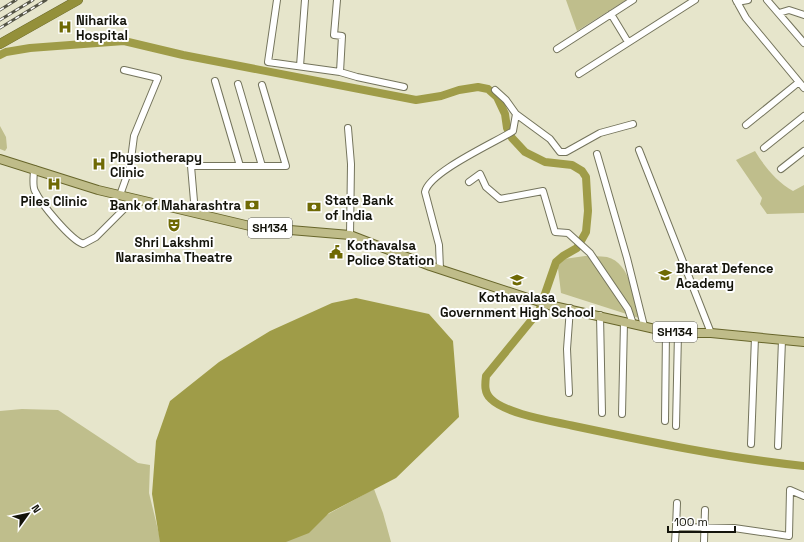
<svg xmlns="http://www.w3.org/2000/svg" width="804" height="542" font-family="'Space Grotesk',sans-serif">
<rect width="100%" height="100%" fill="#e6e5cb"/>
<path fill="#bfbe8c" d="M 566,0 L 626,0 L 577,31 Z
M 0,126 L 6,137 L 7,148 L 5,151 L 0,149 Z
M 755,151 C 764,166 777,182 793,191 L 804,185 L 804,213 L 767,214 L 760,204 L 762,198 L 736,160 Z
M 585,256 C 592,256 600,256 607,257 C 631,263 634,299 639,318 L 561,293 L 557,260 Z
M 22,409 L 58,410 L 138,463 L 150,465 L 149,493 L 161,542 L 0,542 L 0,411 Z
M 374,489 L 383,513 L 391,542 L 277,542 Z"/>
<path fill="#9f9c48" d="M 356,298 L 429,314 L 453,341 L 459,417 L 396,478 L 329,513 L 309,533 L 286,542 L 160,542 L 152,494 L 156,441 L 170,401 L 219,362 L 270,331 L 332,303 Z"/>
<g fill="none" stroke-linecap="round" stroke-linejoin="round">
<path stroke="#9f9c48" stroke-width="8" d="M 0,55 L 6,52 L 30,48 L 124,41 L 183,55 L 416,100 L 441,96 L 459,90 L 478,87 L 488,89 L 497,97 L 505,114 L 507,128 L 512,138 L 525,152 L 545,162 L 572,165 L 582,171 L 586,177 L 588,211 L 586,232 L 577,248 L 563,256 L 556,262 L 539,311 L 486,376 C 485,384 484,393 491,399 C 506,414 552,421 574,426 C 650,442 727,458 804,466"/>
<g stroke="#74745c" stroke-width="8">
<path id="minor" d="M 277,0 L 268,62 L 340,72 L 357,77 L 404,87
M 337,0 L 334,35 L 342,36 L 340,72
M 736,0 L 746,18 L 804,88
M 767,0 L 804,43
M 737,2 L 748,0
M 779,13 L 789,10 L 804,15
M 611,14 L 628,42
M 557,49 L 633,0
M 300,66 L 305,0
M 579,74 L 695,0
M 215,81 L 240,166
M 238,84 L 262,166
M 495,90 L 506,100 L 516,114 L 550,139 L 560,152 L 566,152 L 600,133 L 633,124
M 746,125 L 799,82
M 348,128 L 351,164 L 350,235
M 764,148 L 804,116
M 639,150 L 711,333
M 597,154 L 627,258 L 644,326
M 34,169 C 34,175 32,186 35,191 C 41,204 70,239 83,244 L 96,237 L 134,199
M 781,169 L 804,151
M 469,182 L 480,174 L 486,187 L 500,199 L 543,191 L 555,232 L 568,233 L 590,253 L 628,309 L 633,324
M 120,195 L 130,167 L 134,136 L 158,78 L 124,70
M 195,213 L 191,166 L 286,166 L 262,85
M 440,269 L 439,245 L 425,192 C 429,172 494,143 513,131 L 516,114
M 600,315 L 602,413
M 569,393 L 567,349 L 570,308
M 622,414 L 624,322
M 665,421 L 666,331
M 676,426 L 678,333
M 751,444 L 755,337
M 778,446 L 782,340
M 676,527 L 677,503
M 675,542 L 676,527 L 734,528 L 789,536 L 790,490 L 804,496
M 704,542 L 705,510"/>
</g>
<g stroke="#67652a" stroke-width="10">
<path id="major" d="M 0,159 L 98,190 L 254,227 L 350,235 L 430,266 L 549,305 L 655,329 L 678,333 L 711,333 L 804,342"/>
</g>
<g stroke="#67652a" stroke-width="10">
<path id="highway" d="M 0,44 L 78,0"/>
</g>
<use href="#minor" stroke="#fff" stroke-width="6"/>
<use href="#major" stroke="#bfbc89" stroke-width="8"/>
<use href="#highway" stroke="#94903a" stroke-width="9"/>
<g stroke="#545446" stroke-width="3">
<path id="rail" d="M 0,10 L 16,0
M 0,20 L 33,0
M 0,28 L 46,0"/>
</g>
<use href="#rail" stroke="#fff" stroke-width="1.5" stroke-dasharray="4.5" stroke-linecap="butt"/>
</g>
<defs>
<g id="hospital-bare" transform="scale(1.08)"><path d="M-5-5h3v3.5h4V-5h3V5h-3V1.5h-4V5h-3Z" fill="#6f6a04" stroke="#fff" stroke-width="2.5" paint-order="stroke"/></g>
<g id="bank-bare" transform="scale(1.08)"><path d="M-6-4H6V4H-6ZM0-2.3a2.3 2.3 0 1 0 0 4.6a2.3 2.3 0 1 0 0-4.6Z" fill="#6f6a04" stroke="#fff" stroke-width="2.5" paint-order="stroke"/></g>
<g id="theatre-bare" transform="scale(1.08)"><path d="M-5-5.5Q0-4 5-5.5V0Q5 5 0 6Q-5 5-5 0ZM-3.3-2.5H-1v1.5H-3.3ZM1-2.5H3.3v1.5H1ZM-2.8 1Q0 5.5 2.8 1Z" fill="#6f6a04" stroke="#fff" stroke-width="2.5" paint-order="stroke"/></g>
<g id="civic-bare" transform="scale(1.08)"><path d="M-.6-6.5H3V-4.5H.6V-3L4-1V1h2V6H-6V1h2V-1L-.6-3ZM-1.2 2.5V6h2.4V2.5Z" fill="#6f6a04" stroke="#fff" stroke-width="2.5" paint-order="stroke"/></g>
<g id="school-bare" transform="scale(1.08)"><path d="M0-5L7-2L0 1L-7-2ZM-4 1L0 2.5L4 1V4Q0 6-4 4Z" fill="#6f6a04" stroke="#fff" stroke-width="2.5" paint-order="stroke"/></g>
</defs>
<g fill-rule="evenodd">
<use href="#hospital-bare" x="65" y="27"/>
<use href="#hospital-bare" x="99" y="164"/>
<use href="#hospital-bare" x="54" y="184"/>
<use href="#bank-bare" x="252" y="205"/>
<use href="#bank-bare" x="314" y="207"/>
<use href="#theatre-bare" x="174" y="225"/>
<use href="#civic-bare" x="336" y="252"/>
<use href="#school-bare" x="665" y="275"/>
<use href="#school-bare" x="517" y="280"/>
</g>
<g text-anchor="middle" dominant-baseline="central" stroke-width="4" stroke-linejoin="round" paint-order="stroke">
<g fill="#fff" stroke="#5a5a54" stroke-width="1">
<rect x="248" y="218" width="44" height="20" rx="3"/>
<rect x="653" y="322" width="44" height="20" rx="3"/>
</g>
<g font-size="12" font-weight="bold" fill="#14140b">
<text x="270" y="228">SH134</text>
<text x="675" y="332">SH134</text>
</g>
<g font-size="13" font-weight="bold" fill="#14140b" stroke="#fff" text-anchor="start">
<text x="76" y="20">Niharika<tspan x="76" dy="15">Hospital</tspan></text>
<text x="110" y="157">Physiotherapy<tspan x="110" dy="15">Clinic</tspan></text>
<text x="325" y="200">State Bank<tspan x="325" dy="15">of India</tspan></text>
<text x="54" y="201" text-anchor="middle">Piles Clinic</text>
<text x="241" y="205" text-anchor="end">Bank of Maharashtra</text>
<text x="174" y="242" text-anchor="middle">Shri Lakshmi<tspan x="174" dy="15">Narasimha Theatre</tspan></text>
<text x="347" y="245">Kothavalsa<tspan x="347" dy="15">Police Station</tspan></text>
<text x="676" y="268">Bharat Defence<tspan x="676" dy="15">Academy</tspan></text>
<text x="517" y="297" text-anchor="middle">Kothavalasa<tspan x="517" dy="15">Government High School</tspan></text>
</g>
</g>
<g transform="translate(28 514) rotate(57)" stroke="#ffffff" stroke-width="3" paint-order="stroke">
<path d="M0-3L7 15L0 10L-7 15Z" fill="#14140b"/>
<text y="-6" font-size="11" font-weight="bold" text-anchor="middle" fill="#14140b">N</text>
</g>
<path d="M668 526v6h67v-6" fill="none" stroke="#14140b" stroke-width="2"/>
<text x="674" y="526" font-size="12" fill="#14140b" stroke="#ffffff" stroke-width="3" paint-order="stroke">100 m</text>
</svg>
